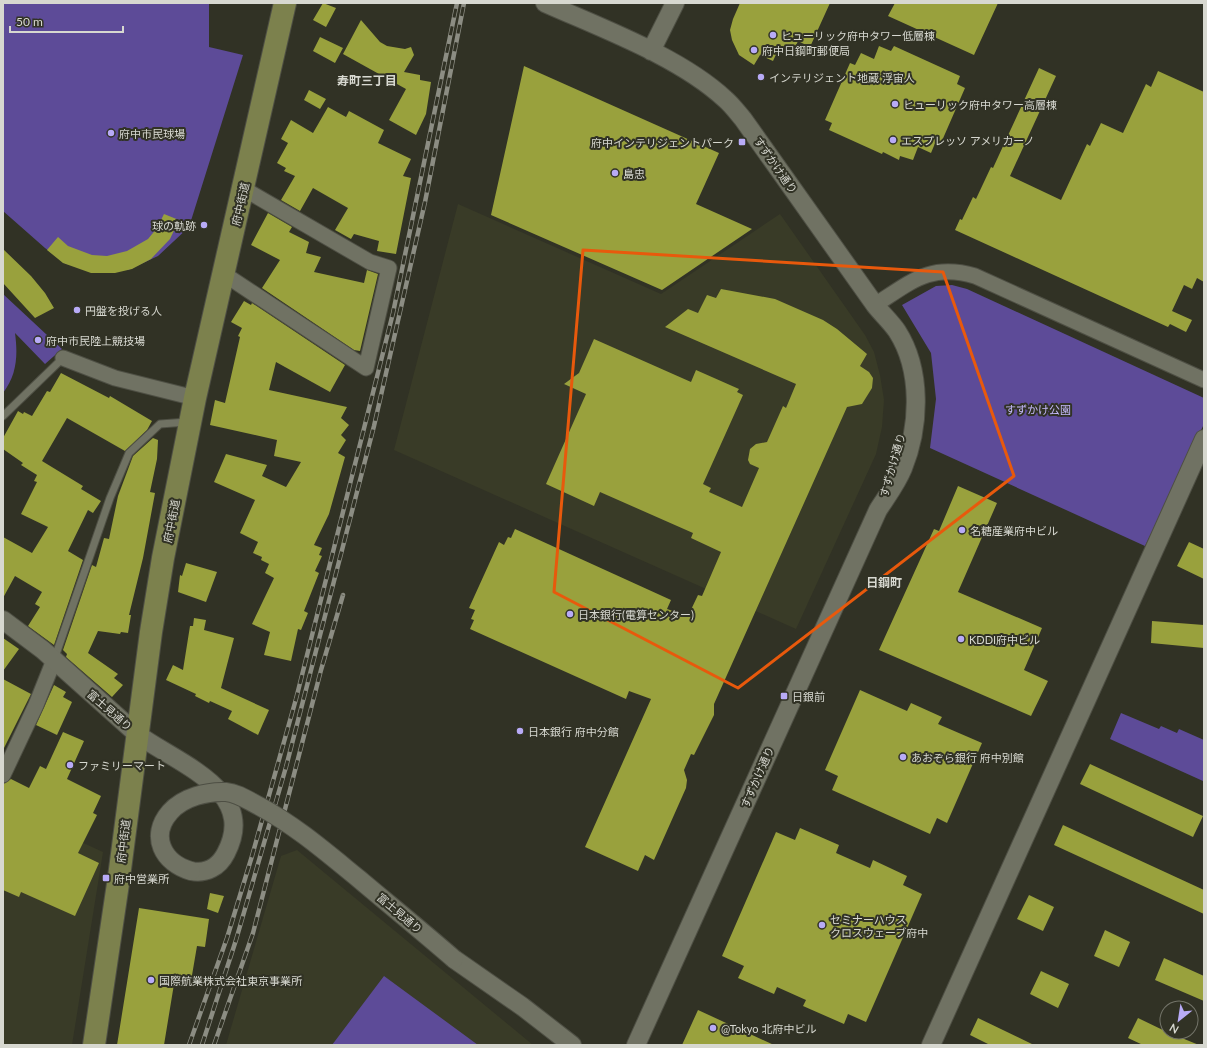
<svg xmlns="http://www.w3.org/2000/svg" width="1207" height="1048" font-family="Lato,'Noto Sans JP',sans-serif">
<rect width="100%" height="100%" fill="#313225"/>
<path fill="#393b27" d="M 458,204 L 661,294 L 780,214 L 865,335 L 874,352 L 880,375 L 884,400 L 882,427 L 876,454 L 796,629 L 394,450 Z
M 3,806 L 103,852 L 72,1045 L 3,1045 Z
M 297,850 L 533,1045 L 226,1045 L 281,856 Z"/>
<path fill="#5d4b98" d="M 3,3 L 209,3 L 209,47 L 243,55 L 189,227 L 158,256 L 128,270 L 66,264 L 45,248 L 3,211 Z
M 952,285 L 967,289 L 1204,398 L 1204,424 L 1145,546 L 930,448 L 936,399 L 931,353 L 902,305 L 936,286 Z
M 3,294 L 62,349 L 45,364 L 15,333 C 18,355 17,375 3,393 Z
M 1121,713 L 1159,729 L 1161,726 L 1177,733 L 1179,729 L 1204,740 L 1203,781 L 1110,739 Z
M 384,976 L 478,1045 L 332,1045 Z"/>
<path fill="#99a13d" d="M 323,3 L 336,8 L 326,27 L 313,20 Z
M 740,3 L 830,3 L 810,47 L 798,41 L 792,55 L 779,48 L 773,61 L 760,55 L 754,65 L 739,55 L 732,40 L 730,30 L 733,19 Z
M 895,3 L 998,3 L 974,55 L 888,16 Z
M 361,20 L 380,42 L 387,46 L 405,49 L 411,47 L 414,55 L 404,72 L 420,75 L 420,80 L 431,82 L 426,114 L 416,135 L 389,120 L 406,89 L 343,54 Z
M 320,37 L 343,48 L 335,63 L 313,51 Z
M 879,46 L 891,51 L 894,46 L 960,76 L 957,84 L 965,88 L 941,143 L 936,141 L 931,153 L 918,147 L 913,160 L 900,156 L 899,160 L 883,152 L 882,154 L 829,130 L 832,123 L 825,120 L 850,63 L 855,65 L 861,53 L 874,59 Z
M 524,66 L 719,153 L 696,204 L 752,229 L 662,290 L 491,215 Z
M 1039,68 L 1056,76 L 1010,176 L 1061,200 L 1087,144 L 1090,146 L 1101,123 L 1123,133 L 1146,84 L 1151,87 L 1158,71 L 1204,92 L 1204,282 L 1197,278 L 1192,289 L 1184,285 L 1172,311 L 1192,320 L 1186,332 L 1170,324 L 1168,327 L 955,230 L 960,219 L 962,220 L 973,197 L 976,199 L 991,167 L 993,168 Z
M 309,90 L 326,99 L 320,109 L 304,100 Z
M 328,107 L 346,117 L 349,111 L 384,130 L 378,143 L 411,159 L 403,176 L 411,178 L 396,254 L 377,251 L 379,241 L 354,234 L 351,239 L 335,230 L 348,208 L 313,188 L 300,211 L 281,200 L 295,176 L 284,171 L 286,168 L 277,163 L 288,143 L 281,139 L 291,120 L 313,133 Z
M 268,213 L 292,227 L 289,232 L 309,242 L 306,253 L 321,257 L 314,272 L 364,283 L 367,270 L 378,274 L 360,351 L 354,350 L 262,288 L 280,260 L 251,245 Z
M 164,214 L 179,220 L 170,239 L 151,259 L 132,269 L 115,273 L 91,273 L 63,263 L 47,250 L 58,237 L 68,246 L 92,255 L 107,256 L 127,251 L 148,239 L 157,228 Z
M 3,249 L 31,276 L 45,293 L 54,308 L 35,318 L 3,283 Z
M 721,289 L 775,299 L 823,320 L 837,329 L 867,354 L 860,366 L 869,372 L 873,378 L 872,388 L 862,404 L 847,407 L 714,704 L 714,715 L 694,755 L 691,754 L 684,770 L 687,780 L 686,788 L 654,860 L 645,855 L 638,871 L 585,847 L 651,699 L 629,691 L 626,699 L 470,629 L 474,620 L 471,619 L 475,610 L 469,608 L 499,542 L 504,545 L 508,537 L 511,538 L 515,529 L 671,600 L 667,609 L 688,616 L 698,595 L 702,596 L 721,552 L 691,538 L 693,533 L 600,492 L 594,506 L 546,484 L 586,394 L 564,384 L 579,373 L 594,339 L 691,382 L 696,370 L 739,389 L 737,392 L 743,395 L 703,484 L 711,488 L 709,492 L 742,507 L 759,468 L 750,464 L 748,460 L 750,449 L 756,444 L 767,442 L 783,406 L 786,408 L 796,384 L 665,327 L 688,309 L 698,313 L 707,295 L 716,298 Z
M 244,301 L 251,305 L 252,303 L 345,365 L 330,392 L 276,362 L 269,390 L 347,407 L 341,418 L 349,425 L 341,435 L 346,440 L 338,453 L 345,457 L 329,514 L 314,545 L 322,548 L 319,555 L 322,556 L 315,571 L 319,573 L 304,611 L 308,613 L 301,630 L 298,629 L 291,661 L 264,655 L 270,632 L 252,624 L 274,578 L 265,573 L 269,564 L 261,560 L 262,557 L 253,553 L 258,542 L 240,533 L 255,500 L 214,482 L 226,454 L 267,465 L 262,476 L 286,487 L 301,462 L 274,456 L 277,440 L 210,425 L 215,400 L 225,403 L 240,337 L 238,336 L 242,328 L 231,322 Z
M 61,373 L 109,398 L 110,396 L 152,421 L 147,430 L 125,451 L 67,418 L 42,461 L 83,486 L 81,489 L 101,501 L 93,513 L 88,510 L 68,551 L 83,560 L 54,645 L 28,626 L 40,607 L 35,604 L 42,592 L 15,576 L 3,598 L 3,537 L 32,553 L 48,527 L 21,514 L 37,482 L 34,481 L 37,475 L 21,465 L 23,463 L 3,449 L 3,438 L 18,411 L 23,414 L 24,412 L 32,416 L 47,391 L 50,392 Z
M 153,438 L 158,440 L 157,459 L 150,492 L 155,493 L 143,558 L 129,615 L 131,615 L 128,633 L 121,632 L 120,634 L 98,631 L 88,653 L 118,674 L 114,678 L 123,685 L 112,697 L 66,657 L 67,654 L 63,650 L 92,565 L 96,567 L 104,538 L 109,539 L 118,496 L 133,456 Z
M 958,486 L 997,503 L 958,592 L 1042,628 L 1024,670 L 1048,681 L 1031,716 L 879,650 L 934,529 L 939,531 Z
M 1189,542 L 1204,549 L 1204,579 L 1177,566 Z
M 186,563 L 217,572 L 206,602 L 178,592 L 180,575 L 182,576 Z
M 194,618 L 206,620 L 204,630 L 234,638 L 221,688 L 269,710 L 258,735 L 228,719 L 232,711 L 210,701 L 209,703 L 195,696 L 196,694 L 166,680 L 173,665 L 183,670 L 190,626 L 193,626 Z
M 1152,621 L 1204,625 L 1204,648 L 1151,643 Z
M 3,638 L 19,649 L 3,671 Z
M 3,679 L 31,694 L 3,750 Z
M 54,685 L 66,692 L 63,697 L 72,702 L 57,735 L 36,725 Z
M 860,690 L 907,711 L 911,703 L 942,717 L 938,724 L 982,743 L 947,823 L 937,818 L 930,834 L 832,790 L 838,776 L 825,770 Z
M 63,732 L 84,741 L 67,779 L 101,796 L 93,813 L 97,815 L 78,853 L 99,863 L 75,916 L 21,892 L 19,897 L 3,890 L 3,784 L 11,779 L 29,788 L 40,766 L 46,769 Z
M 1090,764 L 1203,816 L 1193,837 L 1080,784 Z
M 1063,825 L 1204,890 L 1204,914 L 1054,845 Z
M 800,828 L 839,845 L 836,853 L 870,868 L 873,860 L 907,876 L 903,885 L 922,894 L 866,1022 L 848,1014 L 844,1024 L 803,1006 L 806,1000 L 777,987 L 774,994 L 738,978 L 744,966 L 722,956 L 776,832 L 795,840 Z
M 210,893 L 224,896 L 218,913 L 207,909 Z
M 1029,895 L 1054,907 L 1043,931 L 1017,919 Z
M 139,908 L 209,919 L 205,947 L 197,946 L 190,987 L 174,984 L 164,1045 L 117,1045 Z
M 1105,930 L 1130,942 L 1119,967 L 1094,956 Z
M 1164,958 L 1204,976 L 1204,1001 L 1155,980 Z
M 1041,971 L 1069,984 L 1058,1008 L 1030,994 Z
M 698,1010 L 774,1045 L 682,1045 Z
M 978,1018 L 1034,1045 L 990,1045 L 970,1035 Z
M 1138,1018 L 1167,1032 L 1199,1045 L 1143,1045 L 1128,1038 Z"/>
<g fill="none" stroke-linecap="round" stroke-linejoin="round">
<g stroke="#4e4f44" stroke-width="9">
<path id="service" d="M 3,416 L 63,358
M 54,660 L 110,498 L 129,453 L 160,424 L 187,422"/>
</g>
<g stroke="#4e4f44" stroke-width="17">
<path id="minor" d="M 224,274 L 366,368 L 389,268 L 370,262 L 244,189
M 875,305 C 911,282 930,263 975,276 L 1204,380
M 63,358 L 115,378 L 195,398
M 3,775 L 36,705 L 54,660"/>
</g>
<g stroke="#4e4f44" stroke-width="20">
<path id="tertiary" d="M 545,3 C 601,28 680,57 725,99 C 732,105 737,112 743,119 L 875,305 C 882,314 891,322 897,331 C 922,370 920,426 903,468 C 897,483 887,496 878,510 L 636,1045
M 651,51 L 675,3
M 3,620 L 43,650 L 137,734 C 176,763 259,790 226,853 C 219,867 206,874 191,871
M 454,959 L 523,1007 L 572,1045
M 931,1045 L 1204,439"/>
</g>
<g stroke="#4e4f44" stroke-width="24">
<path id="primary" d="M 94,1045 L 119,877 L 151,632 L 163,558 L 195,398 L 285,3"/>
</g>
<use href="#service" stroke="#707263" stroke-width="7"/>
<use href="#minor" stroke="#707263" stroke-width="15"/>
<use href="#tertiary" stroke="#707263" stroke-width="18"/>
<use href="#primary" stroke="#7c814d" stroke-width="22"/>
<g stroke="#8c8d83" stroke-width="4.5">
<path id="rail" d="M 189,1045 L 227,938 L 252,856 L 296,699 L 393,313 L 457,3
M 202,1045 L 236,940 L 286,767 L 374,426 L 425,202 L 464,3
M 214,1045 L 253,933 L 321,670 L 343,595"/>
</g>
<use href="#rail" stroke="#313225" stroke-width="3" stroke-dasharray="9" stroke-linecap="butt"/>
<g stroke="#4e4f44" stroke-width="20" stroke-linecap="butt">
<path id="tertiary-bridge" d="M 191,871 C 163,863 149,836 170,812 C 183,797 208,791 226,792 C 238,793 249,801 259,806 C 296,826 327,853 359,879 C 391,906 423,932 454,959"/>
</g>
<use href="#tertiary-bridge" stroke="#707263" stroke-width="18"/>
</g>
<path fill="none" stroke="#e8590c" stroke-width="3" stroke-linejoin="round" d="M 583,250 L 943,272 L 1014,476 L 738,688 L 554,592 Z"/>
<g fill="#b8abf7" stroke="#313225" stroke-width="1.5">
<circle cx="773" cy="35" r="4"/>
<circle cx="754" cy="50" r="4"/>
<circle cx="761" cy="77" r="4"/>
<circle cx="895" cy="104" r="4"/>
<circle cx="111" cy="133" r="4"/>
<circle cx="893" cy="140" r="4"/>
<rect x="738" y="138" width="8" height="8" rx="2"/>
<circle cx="615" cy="173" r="4"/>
<circle cx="204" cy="225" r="4"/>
<circle cx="77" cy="310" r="4"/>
<circle cx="38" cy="340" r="4"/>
<circle cx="962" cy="530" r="4"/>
<circle cx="570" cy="614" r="4"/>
<circle cx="961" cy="639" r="4"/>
<rect x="780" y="692" width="8" height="8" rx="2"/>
<circle cx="520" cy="731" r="4"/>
<circle cx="903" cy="757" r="4"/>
<circle cx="70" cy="765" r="4"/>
<rect x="102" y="874" width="8" height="8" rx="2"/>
<circle cx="822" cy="925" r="4"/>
<circle cx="151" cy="980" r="4"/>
<circle cx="713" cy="1028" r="4"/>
</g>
<g text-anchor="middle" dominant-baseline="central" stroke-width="4" stroke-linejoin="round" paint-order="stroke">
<g font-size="11" fill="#d7d8d0" stroke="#313225" text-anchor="start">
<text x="781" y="35">ヒューリック府中タワー低層棟</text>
<text x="762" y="50">府中日鋼町郵便局</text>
<text x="769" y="77">インテリジェント地蔵 浮宙人</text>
<text x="903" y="104">ヒューリック府中タワー高層棟</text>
<text x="119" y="133">府中市民球場</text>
<text x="901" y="140">エスプレッソ アメリカーノ</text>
<text x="734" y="142" text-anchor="end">府中インテリジェントパーク</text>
<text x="623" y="173">島忠</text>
<text x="196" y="225" text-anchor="end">球の軌跡</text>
<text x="85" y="310">円盤を投げる人</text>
<text x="46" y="340">府中市民陸上競技場</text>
<text x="970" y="530">名糖産業府中ビル</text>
<text x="578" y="614">日本銀行(電算センター)</text>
<text x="969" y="639">KDDI府中ビル</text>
<text x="792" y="696">日銀前</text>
<text x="528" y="731">日本銀行 府中分館</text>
<text x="911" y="757">あおぞら銀行 府中別館</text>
<text x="78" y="765">ファミリーマート</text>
<text x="114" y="878">府中営業所</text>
<text x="830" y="919">セミナーハウス<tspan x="830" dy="13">クロスウェーブ府中</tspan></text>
<text x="159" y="980">国際航業株式会社東京事業所</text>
<text x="721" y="1028">@Tokyo 北府中ビル</text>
</g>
<g font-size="11" fill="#d7d8d0" stroke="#313225">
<text transform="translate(776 165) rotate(55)">すずかけ通り</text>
<text transform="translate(240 204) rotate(-77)">府中街道</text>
<text transform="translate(892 465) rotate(-74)">すずかけ通り</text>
<text transform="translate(171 521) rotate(-79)">府中街道</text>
<text transform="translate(110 710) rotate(41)">富士見通り</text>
<text transform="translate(757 777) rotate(-66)">すずかけ通り</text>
<text transform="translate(123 841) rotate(-83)">府中街道</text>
<text transform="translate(400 913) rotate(40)">富士見通り</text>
</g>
<g font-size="11" fill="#c4b9fa" stroke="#313225">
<text x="1038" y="409">すずかけ公園</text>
</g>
<g font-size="12" font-weight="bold" fill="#d7d8d0" stroke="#313225">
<text x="367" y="80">寿町三丁目</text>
<text x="884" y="582">日鋼町</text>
</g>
</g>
<rect width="1207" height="1048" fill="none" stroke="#d7d8d0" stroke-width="8"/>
<g transform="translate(1179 1020) rotate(210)"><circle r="19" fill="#313225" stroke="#737469"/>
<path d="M0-3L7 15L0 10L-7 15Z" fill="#b8abf7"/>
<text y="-6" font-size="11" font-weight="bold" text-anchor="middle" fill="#d7d8d0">N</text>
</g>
<path d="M10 26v6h113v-6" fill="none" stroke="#d7d8d0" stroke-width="2"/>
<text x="16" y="26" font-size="12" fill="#d7d8d0" stroke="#313225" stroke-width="3" paint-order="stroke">50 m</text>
</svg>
